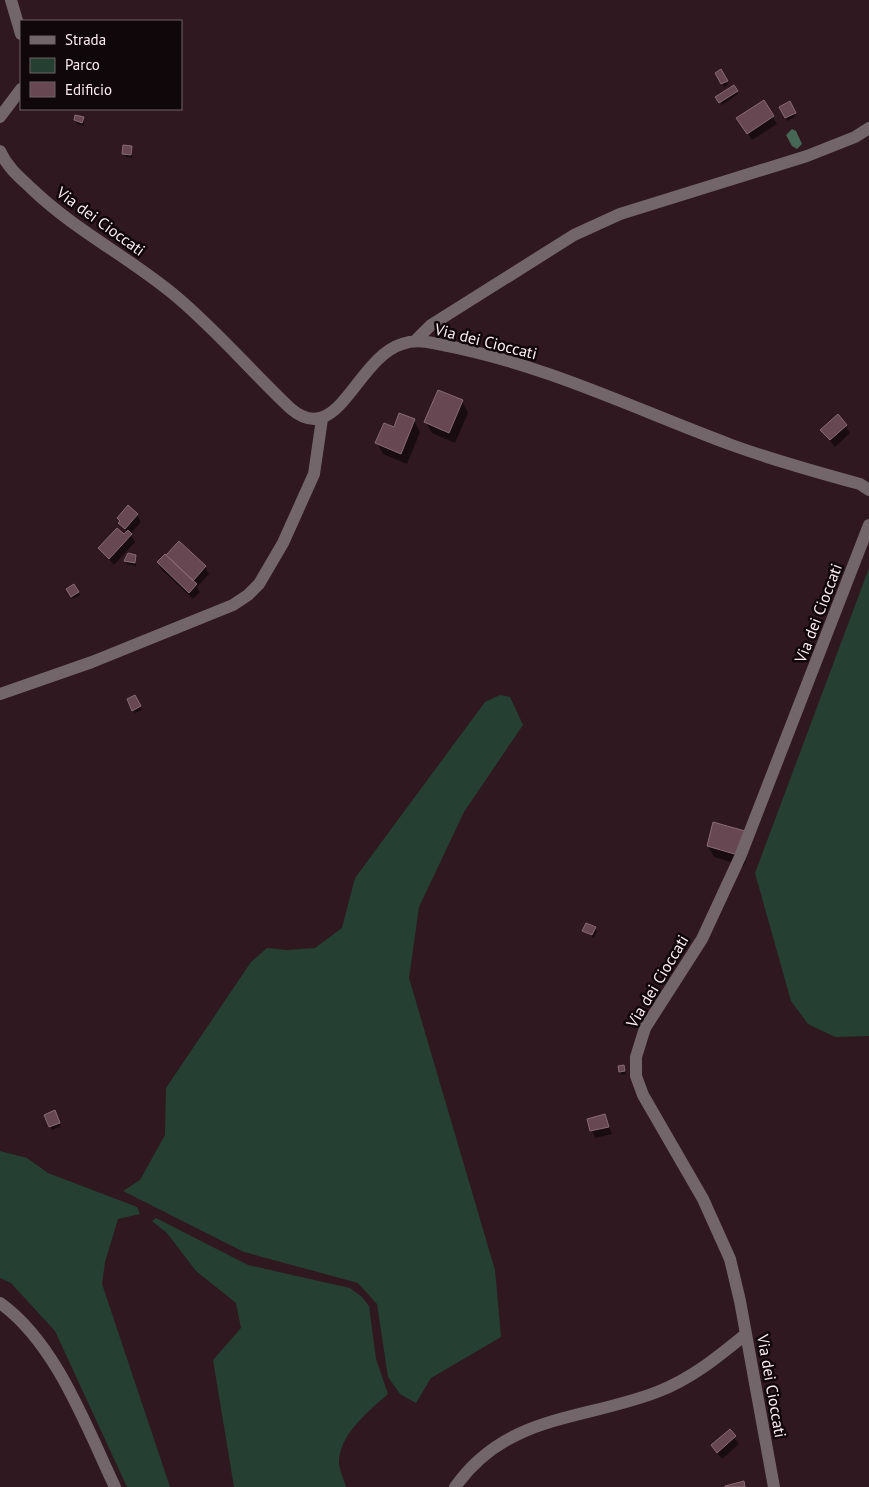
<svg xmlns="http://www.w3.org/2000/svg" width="869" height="1487" font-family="'PT Sans',sans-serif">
<rect width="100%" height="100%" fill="#2f1820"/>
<path fill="#254033" d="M 869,568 L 869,1036 L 835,1037 L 808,1024 L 791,1001 L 755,873 Z
M 500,695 L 510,697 L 523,725 L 464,812 L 419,907 L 409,978 L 495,1270 L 501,1337 L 431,1378 L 416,1403 L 400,1394 L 388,1377 L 377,1304 L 358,1283 L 244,1252 L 123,1191 L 140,1180 L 165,1135 L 166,1088 L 251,962 L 267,948 L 287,950 L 315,948 L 342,928 L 355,878 L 485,702 Z
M 0,1151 L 27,1158 L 48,1173 L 137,1207 L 140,1214 L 118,1219 L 105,1262 L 102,1284 L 170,1487 L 127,1487 L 55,1331 L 11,1283 L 0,1278 Z
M 156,1218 L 248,1265 L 350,1288 L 362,1297 L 369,1306 L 376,1359 L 388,1394 C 369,1411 338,1435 339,1464 C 340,1471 344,1480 346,1487 L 234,1487 L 213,1360 L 241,1328 L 236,1303 L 196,1271 L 167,1233 L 152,1221 Z"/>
<path fill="#466656" d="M 792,129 L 796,131 L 802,144 L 797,149 L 792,146 L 786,135 Z"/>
<path fill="#0007" d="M 721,71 L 728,84 L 724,87 L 716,73 Z
M 733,86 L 738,94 L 722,105 L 717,97 Z
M 763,102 L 777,124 L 752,140 L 742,125 Z
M 789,103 L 796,116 L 787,121 L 780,107 Z
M 83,118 L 84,126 L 77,124 L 75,120 Z
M 131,147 L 132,158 L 126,157 L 124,154 Z
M 462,401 L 468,413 L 455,443 L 432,433 L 426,422 Z
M 838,416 L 850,433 L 835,447 L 822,430 Z
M 414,420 L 420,432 L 407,464 L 383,454 L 377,443 L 395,429 Z
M 137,515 L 141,522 L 130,534 L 135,542 L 114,565 L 100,548 L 124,536 L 127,532 L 120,523 Z
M 179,542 L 205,567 L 209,574 L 197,587 L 200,592 L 193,599 L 162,570 L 158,563 Z
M 136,556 L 136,566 L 127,564 L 126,561 Z
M 74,585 L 80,595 L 73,599 L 67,589 Z
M 135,697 L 142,710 L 135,713 L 128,700 Z
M 714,824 L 751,843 L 744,866 L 714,857 L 708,846 Z
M 595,928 L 597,931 L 594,938 L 584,931 Z
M 623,1066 L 626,1074 L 622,1075 L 619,1067 Z
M 56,1115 L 61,1126 L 52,1130 L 45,1116 Z
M 605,1116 L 612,1134 L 595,1138 L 588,1120 Z
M 729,1431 L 739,1444 L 722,1459 L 712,1446 Z"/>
<path fill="#674751" stroke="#886c74" d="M 721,69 L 728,81 L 721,84 L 715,73 Z
M 734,85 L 738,91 L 719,103 L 715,97 Z
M 764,100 L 774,116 L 747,134 L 736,118 Z
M 790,101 L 796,113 L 785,118 L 779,107 Z
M 75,115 L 84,117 L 82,123 L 74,120 Z
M 123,145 L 132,146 L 131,155 L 122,154 Z
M 438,390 L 463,400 L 449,433 L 424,422 Z
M 399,413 L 415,419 L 401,454 L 375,443 L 384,423 L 394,427 Z
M 838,414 L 847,425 L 830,440 L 820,430 Z
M 128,505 L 138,514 L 125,529 L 118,523 L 120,521 L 117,518 Z
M 117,528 L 124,534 L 128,530 L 132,534 L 109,559 L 98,548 Z
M 179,541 L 206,566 L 193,581 L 166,555 Z
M 128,553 L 136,555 L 135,563 L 124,561 Z
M 165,554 L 197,584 L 189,593 L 157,562 Z
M 74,584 L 79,592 L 71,597 L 66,589 Z
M 135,695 L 141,706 L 132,711 L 127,699 Z
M 713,822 L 745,831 L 738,855 L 707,846 Z
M 586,923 L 596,927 L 592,935 L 582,931 Z
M 624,1065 L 625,1071 L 619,1072 L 618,1066 Z
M 55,1110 L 60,1123 L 49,1127 L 44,1115 Z
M 605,1114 L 609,1127 L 590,1131 L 587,1119 Z
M 730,1429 L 736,1436 L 717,1453 L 711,1445 Z
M 744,1481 L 745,1487 L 725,1487 L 725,1486 Z"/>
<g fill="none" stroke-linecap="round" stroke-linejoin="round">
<path stroke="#73666a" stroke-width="12" d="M 11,0 L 21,34
M 0,117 L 21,89
M 0,151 C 7,167 19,177 32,189 C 77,232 131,258 178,298 C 218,332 252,372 290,408 C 338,450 356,358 402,344 C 416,339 429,342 443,345 C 543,364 635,409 729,444 C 772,460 816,472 860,484 L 869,490
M 415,341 L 431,325 L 574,235 L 620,214 L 807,156 L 855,137 L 869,128
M 0,694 L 92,662 L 233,605 L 248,595 L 259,584 L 283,543 L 314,474 L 322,419
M 0,1303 C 56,1343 86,1426 115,1487
M 455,1487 C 507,1414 581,1421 657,1392 C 691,1379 718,1357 746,1334
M 774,1487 L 740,1301 L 730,1259 L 703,1199 L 643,1095 L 636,1076 L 636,1057 L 645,1028 L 702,939 L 740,857 L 869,525"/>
</g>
<g text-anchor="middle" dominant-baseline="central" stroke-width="5" stroke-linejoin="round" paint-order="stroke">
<g font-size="16" fill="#fdecf1" stroke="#10070a">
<text transform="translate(101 221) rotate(36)">Via dei Cioccati</text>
<text transform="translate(486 341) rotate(14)">Via dei Cioccati</text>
<text transform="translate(818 613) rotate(-69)">Via dei Cioccati</text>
<text transform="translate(657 981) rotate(-59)">Via dei Cioccati</text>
<text transform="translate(772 1386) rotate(80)">Via dei Cioccati</text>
</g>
</g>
<rect x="20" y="20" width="162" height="90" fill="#10070a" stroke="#6f6366"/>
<rect x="30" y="36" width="25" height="8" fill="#73666a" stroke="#6f6366"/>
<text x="65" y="45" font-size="15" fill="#fdecf1">Strada</text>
<rect x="30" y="58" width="25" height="15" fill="#254033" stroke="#6f6366"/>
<text x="65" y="70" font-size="15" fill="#fdecf1">Parco</text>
<rect x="30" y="82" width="25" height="15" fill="#674751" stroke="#6f6366"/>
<text x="65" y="95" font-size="15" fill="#fdecf1">Edificio</text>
</svg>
